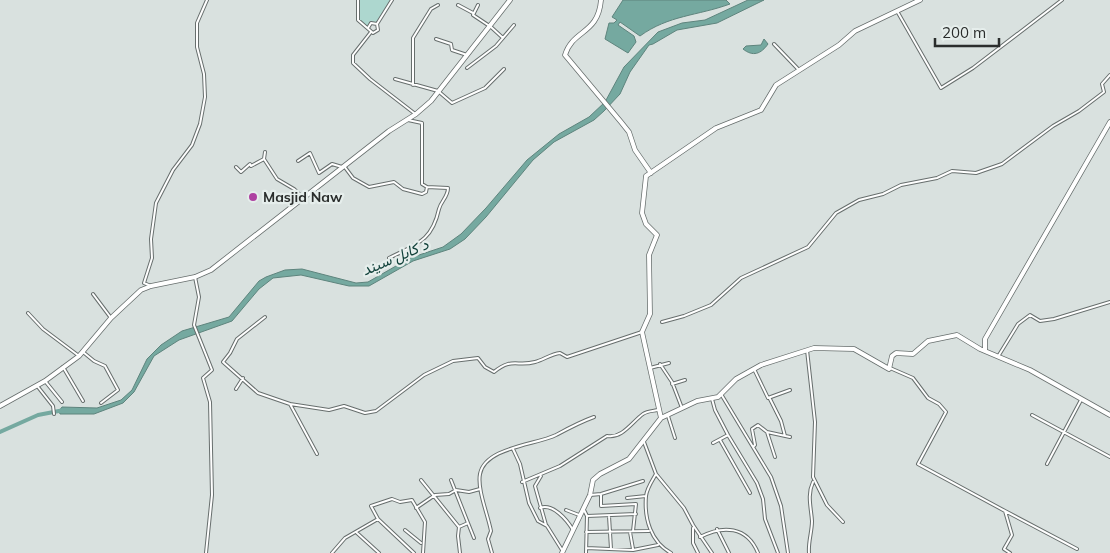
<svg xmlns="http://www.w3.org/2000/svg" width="1110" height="553" font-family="Mulish,Vazirmatn,sans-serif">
<rect width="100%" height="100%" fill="#d9e1df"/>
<path fill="#add7cf" d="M 358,0 L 392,0 L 377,24 L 371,23 L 368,28 L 358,20 Z"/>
<path fill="#75a9a0" stroke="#5e847d" d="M 623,0 L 726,0 L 730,4 C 697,16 669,15 640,36 L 620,22 L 618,25 L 634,36 L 636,42 L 628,53 L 605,39 L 609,23 L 614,23 L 617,20 L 612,17 Z
M 748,0 L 764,0 L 717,23 L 677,30 L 653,44 L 649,45 L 630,72 L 620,94 L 604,111 L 594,120 L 554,142 L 533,160 L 486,217 L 465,239 L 450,249 L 413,261 L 369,286 L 349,286 L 301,275 L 273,278 L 259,289 L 232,321 L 179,340 L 154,356 L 134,392 L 123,403 L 94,414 L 60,414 L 59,411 L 62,407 L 97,408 L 121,400 L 132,390 L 147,359 L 161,345 L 182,331 L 229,317 L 259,281 L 266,277 L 285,270 L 302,269 L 356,283 L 368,282 L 410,258 L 443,247 L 461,234 L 486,208 L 527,160 L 559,134 L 589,117 L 605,102 L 624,67 L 658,32 L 682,23 L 705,20 Z
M 764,39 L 768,44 C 761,54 753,57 743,49 L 746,46 L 761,45 Z"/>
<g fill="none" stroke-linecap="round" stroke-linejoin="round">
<path stroke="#75a9a0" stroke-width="4" d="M 0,432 L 38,415 L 64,410"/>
<g stroke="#676e6d" stroke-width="4">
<path id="street" d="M 358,0 L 358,20 L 373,33 L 378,30 L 377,24 L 392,0
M 458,5 L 473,13
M 478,5 L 473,15 L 491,27 L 503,38
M 897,11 L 941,88 L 973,68 L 1062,0
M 368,28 L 371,23 L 377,24
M 371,32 L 353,55 L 353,63 L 370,79 L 414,113
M 436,39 L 451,44 L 452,50 L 467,55
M 774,44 L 798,69
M 467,68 L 496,46 L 514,25
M 395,79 L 438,91 L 452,103 L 485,88 L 504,69
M 413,85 L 413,38 L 431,9 L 438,5
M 265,152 L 264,159 L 277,179 L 294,189 L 302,197
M 298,161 L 310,153 L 319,173 L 332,164 L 342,167
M 344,166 L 353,178 L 369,187 L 394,182 L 403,189 L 422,194 L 426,192 L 427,187
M 236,167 L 241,172 L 250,164 L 251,166 L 264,159
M 389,258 C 417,244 432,241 439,209 C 441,201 448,197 448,188 L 427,187 L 422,184 L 422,123 L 408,120
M 195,277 L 199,297 L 194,325 L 212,370 L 203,378 L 210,402 L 212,495 L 206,553
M 151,286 L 144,283 L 152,258 L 151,239 L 156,203 L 173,170 L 192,145 L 200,124 L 205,97 L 204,74 L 197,47 L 197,23 L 207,0
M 93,294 L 111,318
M 28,313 L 43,329 L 79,356
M 265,317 L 237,339 L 230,353 L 223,362 L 258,393 L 290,404 L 317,454
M 662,322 L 684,316 L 711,305 L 741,278 L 808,247 L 836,213 L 859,200 L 883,194 L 901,185 L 937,178 L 952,171 L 976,173 L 1002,164 L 1053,126 L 1079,111 L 1104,92 L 1102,84 L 1110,75
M 807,350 L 815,422 L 813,477 L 827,505 L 843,522
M 83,352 L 94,361 L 105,366 L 118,390 L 101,403
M 999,355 L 1018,324 L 1030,315 L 1040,321 L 1054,319 L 1110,302
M 660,364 L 672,382 L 682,408
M 63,367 L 83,401
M 650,368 L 669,363
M 890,368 L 913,378 L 928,398 L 939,404 L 946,412 L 918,464 L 1005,511 L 1012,535 L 1004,549 L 1010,553
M 754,369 L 768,398 L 790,390
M 45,381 L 62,402
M 672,384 L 685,380
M 38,387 L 53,406 L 54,414
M 236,389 L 243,378
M 721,394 L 771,477 L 781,506 L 788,553
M 712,399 L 715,410 L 728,435 L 757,483 L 763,499 L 765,519 L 778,553
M 770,399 L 781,421 L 785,436
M 290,404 L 329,410 L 344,406 L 365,413 L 376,411 L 424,375 L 453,361 L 478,358 L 485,367 L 494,372 C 512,357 517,367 535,362 C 543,360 551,354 560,353 L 567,357 L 642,332
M 1032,415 L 1110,457
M 668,416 L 675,438
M 767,432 L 775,457
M 720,440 L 750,493
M 644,442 L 656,474 C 652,481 647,488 646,496 C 644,519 651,542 671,553
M 713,443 L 728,435
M 753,447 L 755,445 L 752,429 L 758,425 L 767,432 L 790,437
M 513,449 L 520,464 L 529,503 L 538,521 L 547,526 L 562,550
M 1047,464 L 1081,400
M 656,474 L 684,508 L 693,525 L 712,553
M 541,476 L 535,486 L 546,525
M 421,480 L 459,527
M 451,480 L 468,523
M 522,482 L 560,466 L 607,436 C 622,439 632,422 643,414 C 647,411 653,411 658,410
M 601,494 L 601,506 L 636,504 L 633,531
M 590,495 L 601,494 L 643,481
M 627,498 L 646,496
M 416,508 L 435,495 L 449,494 L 456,490 L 469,492 L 480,489
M 540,508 C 553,503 567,520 573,530
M 566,510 L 579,515
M 584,510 L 587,516 L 586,553
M 1005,511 L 1077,549
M 587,516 L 636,514
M 609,516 L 611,549
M 693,528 L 693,543 L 698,553
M 717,529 L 729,553
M 405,530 L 421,543
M 586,532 L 649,531
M 630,532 L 633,549
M 357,533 L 379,553
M 700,537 C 723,525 747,526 758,553
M 586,548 L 633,550 L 658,545
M 332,553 L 345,538 L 378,519
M 414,553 L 378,519 L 371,506 L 392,499 L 400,502 L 412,500 L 425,522 L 423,553
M 460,553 L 458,536 L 459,527 L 468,523 L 474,538
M 492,553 L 488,539 L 491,531 C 488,515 477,489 480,474 C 485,447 536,445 556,435 C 569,428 580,422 594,417
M 809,553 C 808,542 812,532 812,521 C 811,507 807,495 813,482"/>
</g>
<g stroke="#676e6d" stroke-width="5.5">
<path id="secondary" d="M 601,0 C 598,35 573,29 565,55 L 621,122 L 629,132 L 635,150 L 651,173
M 985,350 L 985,339 L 1110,122
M 0,406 L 45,381 L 79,356 L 111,318 L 141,290 L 151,286 L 195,277 L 211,270 L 389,131 L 416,114 L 431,101 L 510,0
M 661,418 L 642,332 L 650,314 L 649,255 L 657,235 L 646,224 L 642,213 L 646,176 L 716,128 L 761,110 L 776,85 L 839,45 L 855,31 L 920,0
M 562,553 L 590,495 L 593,480 L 600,474 L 629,459 L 661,418 L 697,401 L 718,397 L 736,379 L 761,365 L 814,348 L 854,349 L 889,369 L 892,356 L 896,353 L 913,354 L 928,341 L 957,335 L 980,349 L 1030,370 L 1110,415"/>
</g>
<use href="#street" stroke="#fff" stroke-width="2"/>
<use href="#secondary" stroke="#fff" stroke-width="4"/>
</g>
<circle fill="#ae41a1" stroke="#e6eeec" stroke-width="2" cx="253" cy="197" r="5"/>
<g text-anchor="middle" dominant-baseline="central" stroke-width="4.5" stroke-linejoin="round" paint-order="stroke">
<g font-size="14" font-weight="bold" fill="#2a2d2c" stroke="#e6eeec" text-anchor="start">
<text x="263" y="197">Masjid Naw</text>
</g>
<g font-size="15" font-style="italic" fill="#11413a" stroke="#e6eeec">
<text transform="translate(395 257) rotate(-23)">د کابل سيند</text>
</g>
</g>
<path d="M935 38v8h64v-8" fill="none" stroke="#2a2d2c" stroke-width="2.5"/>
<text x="942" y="38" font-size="15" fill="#2a2d2c" stroke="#e6eeec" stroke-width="4" paint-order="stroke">200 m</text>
</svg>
